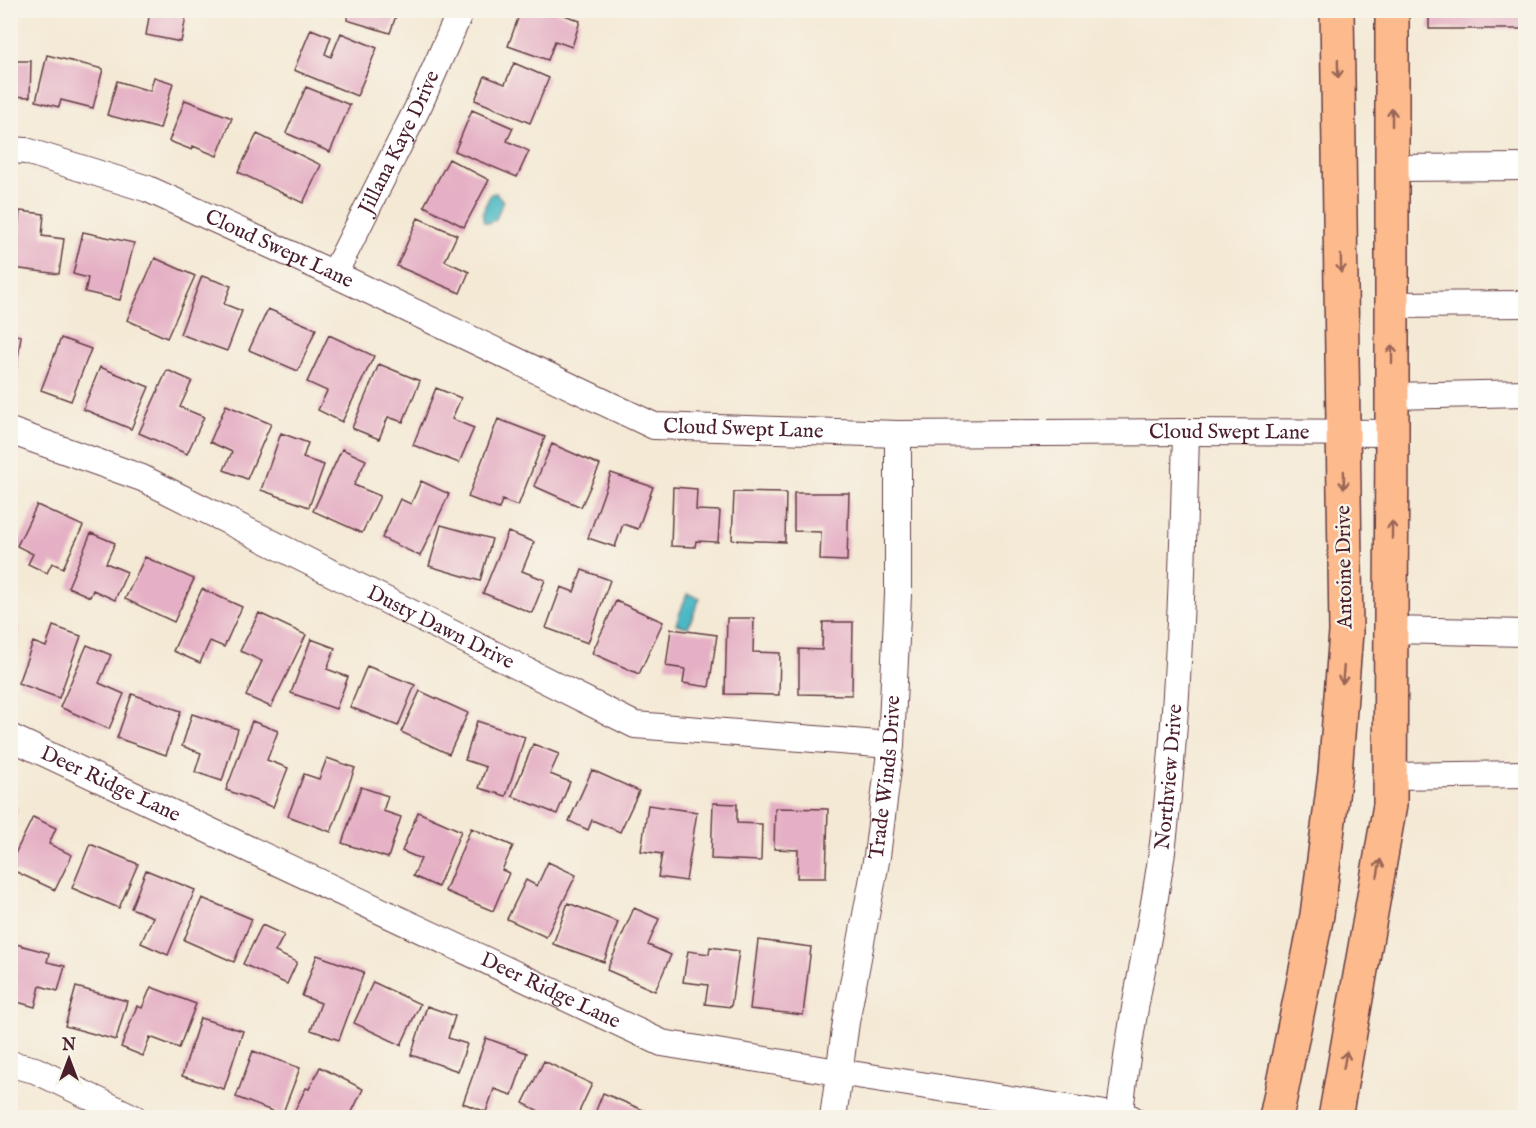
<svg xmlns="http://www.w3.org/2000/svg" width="1536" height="1128" font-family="'IM FELL English',serif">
<rect width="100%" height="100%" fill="#f7f3e8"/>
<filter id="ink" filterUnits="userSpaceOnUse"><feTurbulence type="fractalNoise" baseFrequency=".0167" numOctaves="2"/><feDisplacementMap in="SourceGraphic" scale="12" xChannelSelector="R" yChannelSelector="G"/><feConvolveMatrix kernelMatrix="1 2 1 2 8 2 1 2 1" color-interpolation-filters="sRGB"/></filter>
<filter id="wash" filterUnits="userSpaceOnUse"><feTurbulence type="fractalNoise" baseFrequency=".008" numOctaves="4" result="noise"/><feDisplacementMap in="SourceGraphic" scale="24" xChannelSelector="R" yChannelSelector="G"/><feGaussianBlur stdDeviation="1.35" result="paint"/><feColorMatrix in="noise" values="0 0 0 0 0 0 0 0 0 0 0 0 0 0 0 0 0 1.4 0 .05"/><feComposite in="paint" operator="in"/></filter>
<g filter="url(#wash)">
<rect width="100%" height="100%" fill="#f4e9d5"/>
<path fill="#4bb9c5" stroke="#4a6c78" stroke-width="1.5" d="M 496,193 L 503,201 L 496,219 L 489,223 L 484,222 C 480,212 487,203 491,194 Z
M 687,594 L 700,598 L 688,627 L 676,624 Z"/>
<g id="blocks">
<path fill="#e5b0c5" d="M 350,10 L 398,10 L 390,33 L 347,20 Z
M 521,10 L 552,10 L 580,21 L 572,47 L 555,41 L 548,60 L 508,46 Z
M 1429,10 L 1526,10 L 1526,29 L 1429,29 Z
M 150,11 L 186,17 L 181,42 L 146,35 Z
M 311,29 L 331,37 L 325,54 L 331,57 L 341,33 L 377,48 L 357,96 L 294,70 Z
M 47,55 L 103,69 L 93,108 L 61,100 L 59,107 L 36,101 Z
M 10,61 L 31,61 L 30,97 L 10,96 Z
M 514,63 L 549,78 L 530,123 L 475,100 L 485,76 L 505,84 Z
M 154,77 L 173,83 L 160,129 L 107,115 L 117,81 L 150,91 Z
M 306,87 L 350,105 L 330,152 L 286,133 Z
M 185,100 L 232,118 L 217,156 L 193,146 L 192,150 L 169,141 Z
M 472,110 L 513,128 L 507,141 L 529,151 L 517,177 L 455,151 Z
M 257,134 L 321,165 L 303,203 L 238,172 Z
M 449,159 L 489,180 L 464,227 L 424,206 Z
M 20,211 L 44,214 L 42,236 L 64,239 L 59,274 L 13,268 Z
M 418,218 L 457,235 L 445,261 L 469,272 L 460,293 L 397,266 Z
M 83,232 L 134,243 L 120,300 L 85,292 L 88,278 L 73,274 Z
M 155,258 L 195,276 L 167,338 L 127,320 Z
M 202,276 L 231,286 L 224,304 L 242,311 L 227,351 L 180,334 Z
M 268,309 L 316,329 L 298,371 L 249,350 Z
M 10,334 L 21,336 L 15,379 L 10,378 Z
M 329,335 L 374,356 L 342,422 L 318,410 L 327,391 L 307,382 Z
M 61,338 L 91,349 L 71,401 L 41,390 Z
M 379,364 L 420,381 L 403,422 L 388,417 L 379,439 L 352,428 Z
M 100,367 L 149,387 L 131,429 L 83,409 Z
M 167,370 L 192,381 L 180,407 L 204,417 L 187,454 L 139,433 Z
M 436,388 L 461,398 L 452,419 L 474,428 L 459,463 L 413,445 Z
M 226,405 L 271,424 L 247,479 L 224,470 L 232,452 L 210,442 Z
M 498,419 L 545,437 L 518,506 L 502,500 L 499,509 L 468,497 Z
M 281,433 L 308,443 L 303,458 L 324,465 L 309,507 L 261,490 Z
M 552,444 L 600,465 L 581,507 L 534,486 Z
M 342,449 L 366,460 L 354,485 L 380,496 L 362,533 L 313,511 Z
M 611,473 L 653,487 L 638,529 L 623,524 L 615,547 L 588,538 Z
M 421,481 L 449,494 L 420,556 L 382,538 L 400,499 L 411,504 Z
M 673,487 L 697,489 L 696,510 L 720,511 L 718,542 L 696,541 L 695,547 L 671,546 Z
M 734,492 L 786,493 L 785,542 L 732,540 Z
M 794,493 L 849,493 L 847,561 L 820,560 L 821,532 L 794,531 Z
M 37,505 L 83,526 L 63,568 L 52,563 L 47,573 L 28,564 L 33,554 L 17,546 Z
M 441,525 L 492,539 L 480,581 L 429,566 Z
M 508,532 L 534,542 L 522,571 L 545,580 L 532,613 L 483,593 Z
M 91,533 L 115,543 L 106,563 L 127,572 L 115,600 L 93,590 L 90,597 L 68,587 Z
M 145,557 L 194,579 L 174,622 L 125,599 Z
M 582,570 L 610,580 L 588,643 L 546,628 L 561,587 L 574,592 Z
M 202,589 L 242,607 L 224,647 L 210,641 L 200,663 L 173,651 Z
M 616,601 L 663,622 L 639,674 L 592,653 Z
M 259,613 L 306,635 L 271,707 L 246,696 L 262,661 L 240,651 Z
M 727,618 L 754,618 L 753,652 L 780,653 L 779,695 L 725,694 Z
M 823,622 L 853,622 L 852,695 L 799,694 L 799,649 L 822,650 Z
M 53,626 L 81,636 L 59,698 L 18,683 L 33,642 L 46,647 Z
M 10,627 L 19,629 L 11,658 L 10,658 Z
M 671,629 L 717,635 L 709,687 L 683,683 L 685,669 L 666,666 Z
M 311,639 L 335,648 L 327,669 L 348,677 L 336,709 L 291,693 Z
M 87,645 L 111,655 L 99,683 L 124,694 L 109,729 L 60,707 Z
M 367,666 L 415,685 L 398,726 L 350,707 Z
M 420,691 L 468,713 L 449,754 L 401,732 Z
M 132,694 L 181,711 L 166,755 L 117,738 Z
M 192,714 L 238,729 L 222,781 L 195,772 L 201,753 L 182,746 Z
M 252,721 L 278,731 L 267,760 L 288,768 L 273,807 L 226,790 Z
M 477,721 L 525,737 L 506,796 L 479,788 L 486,767 L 465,760 Z
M 533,744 L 559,754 L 550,774 L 570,782 L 557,814 L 512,796 Z
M 327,758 L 355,768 L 331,832 L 288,816 L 304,774 L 319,779 Z
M 592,770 L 639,791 L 620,832 L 592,820 L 588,830 L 569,821 Z
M 361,787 L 388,796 L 383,811 L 401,817 L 388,858 L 342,843 Z
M 713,803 L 737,804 L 737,823 L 762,824 L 761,861 L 711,859 Z
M 10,805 L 18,809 L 10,824 Z
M 648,805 L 697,812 L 686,881 L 658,877 L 662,854 L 641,851 Z
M 775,808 L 828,809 L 826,878 L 797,878 L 798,850 L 774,849 Z
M 418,812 L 461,831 L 438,887 L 413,876 L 421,859 L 402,851 Z
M 33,817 L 56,828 L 49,844 L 72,855 L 55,890 L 10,869 L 10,864 Z
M 471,828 L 513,846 L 502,870 L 509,873 L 493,911 L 445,891 Z
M 90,844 L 138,864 L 119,908 L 72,888 Z
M 548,862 L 576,875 L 546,937 L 507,919 L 526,880 L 537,886 Z
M 146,870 L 195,890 L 168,955 L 141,943 L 153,917 L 131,908 Z
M 202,898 L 252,919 L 234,962 L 184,940 Z
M 568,903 L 618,922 L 604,962 L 553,944 Z
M 634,908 L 659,919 L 648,945 L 671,955 L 655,991 L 607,970 Z
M 262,925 L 284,935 L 275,952 L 297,962 L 287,984 L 243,964 Z
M 758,940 L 811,947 L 803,1015 L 750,1009 Z
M 16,944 L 49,953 L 47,962 L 65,966 L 58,991 L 40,986 L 35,1007 L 10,1000 L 10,965 Z
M 710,947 L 739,951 L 731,1007 L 705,1004 L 708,985 L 683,982 L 688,951 L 709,954 Z
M 317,955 L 364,972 L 339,1040 L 311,1030 L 321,1003 L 302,996 Z
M 373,982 L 420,1004 L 401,1045 L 354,1023 Z
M 76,987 L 127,1001 L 116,1040 L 65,1026 Z
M 151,987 L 196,1004 L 179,1048 L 150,1037 L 143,1056 L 121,1047 L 137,1006 L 142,1008 Z
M 427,1006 L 455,1016 L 448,1038 L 467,1044 L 458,1071 L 411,1055 Z
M 200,1018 L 243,1031 L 224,1089 L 182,1076 Z
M 486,1038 L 527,1053 L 512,1095 L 494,1089 L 486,1112 L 463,1103 Z
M 253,1051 L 300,1068 L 282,1115 L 236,1097 Z
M 544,1061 L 592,1084 L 576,1118 L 552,1118 L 523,1103 Z
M 320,1067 L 363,1089 L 349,1118 L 291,1118 L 306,1088 L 309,1089 Z
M 603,1093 L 650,1113 L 648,1118 L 593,1118 Z
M 668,1112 L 685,1117 L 685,1118 L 666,1118 Z"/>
</g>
</g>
<g filter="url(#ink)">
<use href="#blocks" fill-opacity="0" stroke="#643d44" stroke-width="1.5"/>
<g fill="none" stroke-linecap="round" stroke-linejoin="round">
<g stroke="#643d44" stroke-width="28">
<g id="minor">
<path id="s1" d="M 10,150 L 26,151 L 148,189 L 334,274 L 654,426 L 898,434 L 1186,432 L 1392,433"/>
<path d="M 1392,168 L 1526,167"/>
<path id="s2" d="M 334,274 L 419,105 L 461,10"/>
<path d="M 1392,305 L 1526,304"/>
<path d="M 1392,396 L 1526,393"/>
<path id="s3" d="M 10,431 L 142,478 L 635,725 L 891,745"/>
<path d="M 1391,630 L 1526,633"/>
<path id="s4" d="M 10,737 L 662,1043 L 838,1072 L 1131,1118"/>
<path d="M 1390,776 L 1526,774"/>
<path d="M 10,1064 L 35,1070 L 134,1118"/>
<path id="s5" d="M 833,1118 L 846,1022 L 877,856 L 891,745 L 898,595 L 898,434"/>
<path id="s6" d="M 1119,1118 C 1123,1089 1126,1060 1131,1032 C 1142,963 1158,896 1165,826 C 1179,695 1183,564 1186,432"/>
</g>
</g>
<g stroke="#643d44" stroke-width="36">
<path id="major" d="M 1276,1118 L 1317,915 L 1335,773 L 1346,632 L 1337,10
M 1335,1118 L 1390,805 L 1392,433 L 1392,10"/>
</g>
<use href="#minor" stroke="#fff" stroke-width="26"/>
<use href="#major" stroke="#fcba8d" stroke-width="33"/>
</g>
<defs><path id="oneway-shaft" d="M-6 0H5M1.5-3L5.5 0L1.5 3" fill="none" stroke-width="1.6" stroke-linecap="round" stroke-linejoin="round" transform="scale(1.5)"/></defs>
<g stroke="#9a6557">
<use href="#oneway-shaft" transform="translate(1338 69) rotate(89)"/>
<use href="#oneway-shaft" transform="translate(1392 117) rotate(-90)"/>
<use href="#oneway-shaft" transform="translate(1341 264) rotate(89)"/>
<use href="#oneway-shaft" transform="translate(1392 354) rotate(-90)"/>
<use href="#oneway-shaft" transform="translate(1344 480) rotate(89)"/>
<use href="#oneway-shaft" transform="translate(1392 530) rotate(-90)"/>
<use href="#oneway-shaft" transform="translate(1343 675) rotate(95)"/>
<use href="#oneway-shaft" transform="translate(1379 868) rotate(-80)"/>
<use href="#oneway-shaft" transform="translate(1345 1060) rotate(-80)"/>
</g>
</g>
<g text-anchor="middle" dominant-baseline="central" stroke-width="4.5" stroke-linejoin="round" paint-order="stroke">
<g font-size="21" fill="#4a1f2b" stroke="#f7f3e8">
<text stroke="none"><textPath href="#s2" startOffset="147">Jillana Kaye Drive</textPath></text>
<text stroke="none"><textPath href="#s1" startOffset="288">Cloud Swept Lane</textPath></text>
<text stroke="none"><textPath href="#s1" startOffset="792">Cloud Swept Lane</textPath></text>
<text stroke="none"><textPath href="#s1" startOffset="1278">Cloud Swept Lane</textPath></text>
<text transform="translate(1345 567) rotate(-91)">Antoine Drive</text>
<text stroke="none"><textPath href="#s3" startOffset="474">Dusty Dawn Drive</textPath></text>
<text stroke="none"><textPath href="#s6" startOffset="345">Northview Drive</textPath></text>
<text stroke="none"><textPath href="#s5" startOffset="345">Trade Winds Drive</textPath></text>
<text stroke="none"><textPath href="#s4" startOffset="111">Deer Ridge Lane</textPath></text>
<text stroke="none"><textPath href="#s4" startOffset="597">Deer Ridge Lane</textPath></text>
</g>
</g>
<rect width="1536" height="1128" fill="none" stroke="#f7f3e8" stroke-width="36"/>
<g transform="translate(69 1059)" stroke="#f7f3e8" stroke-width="4.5" paint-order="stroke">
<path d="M0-4.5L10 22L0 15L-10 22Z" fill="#4a1f2b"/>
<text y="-9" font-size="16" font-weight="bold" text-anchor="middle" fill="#4a1f2b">N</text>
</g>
</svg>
